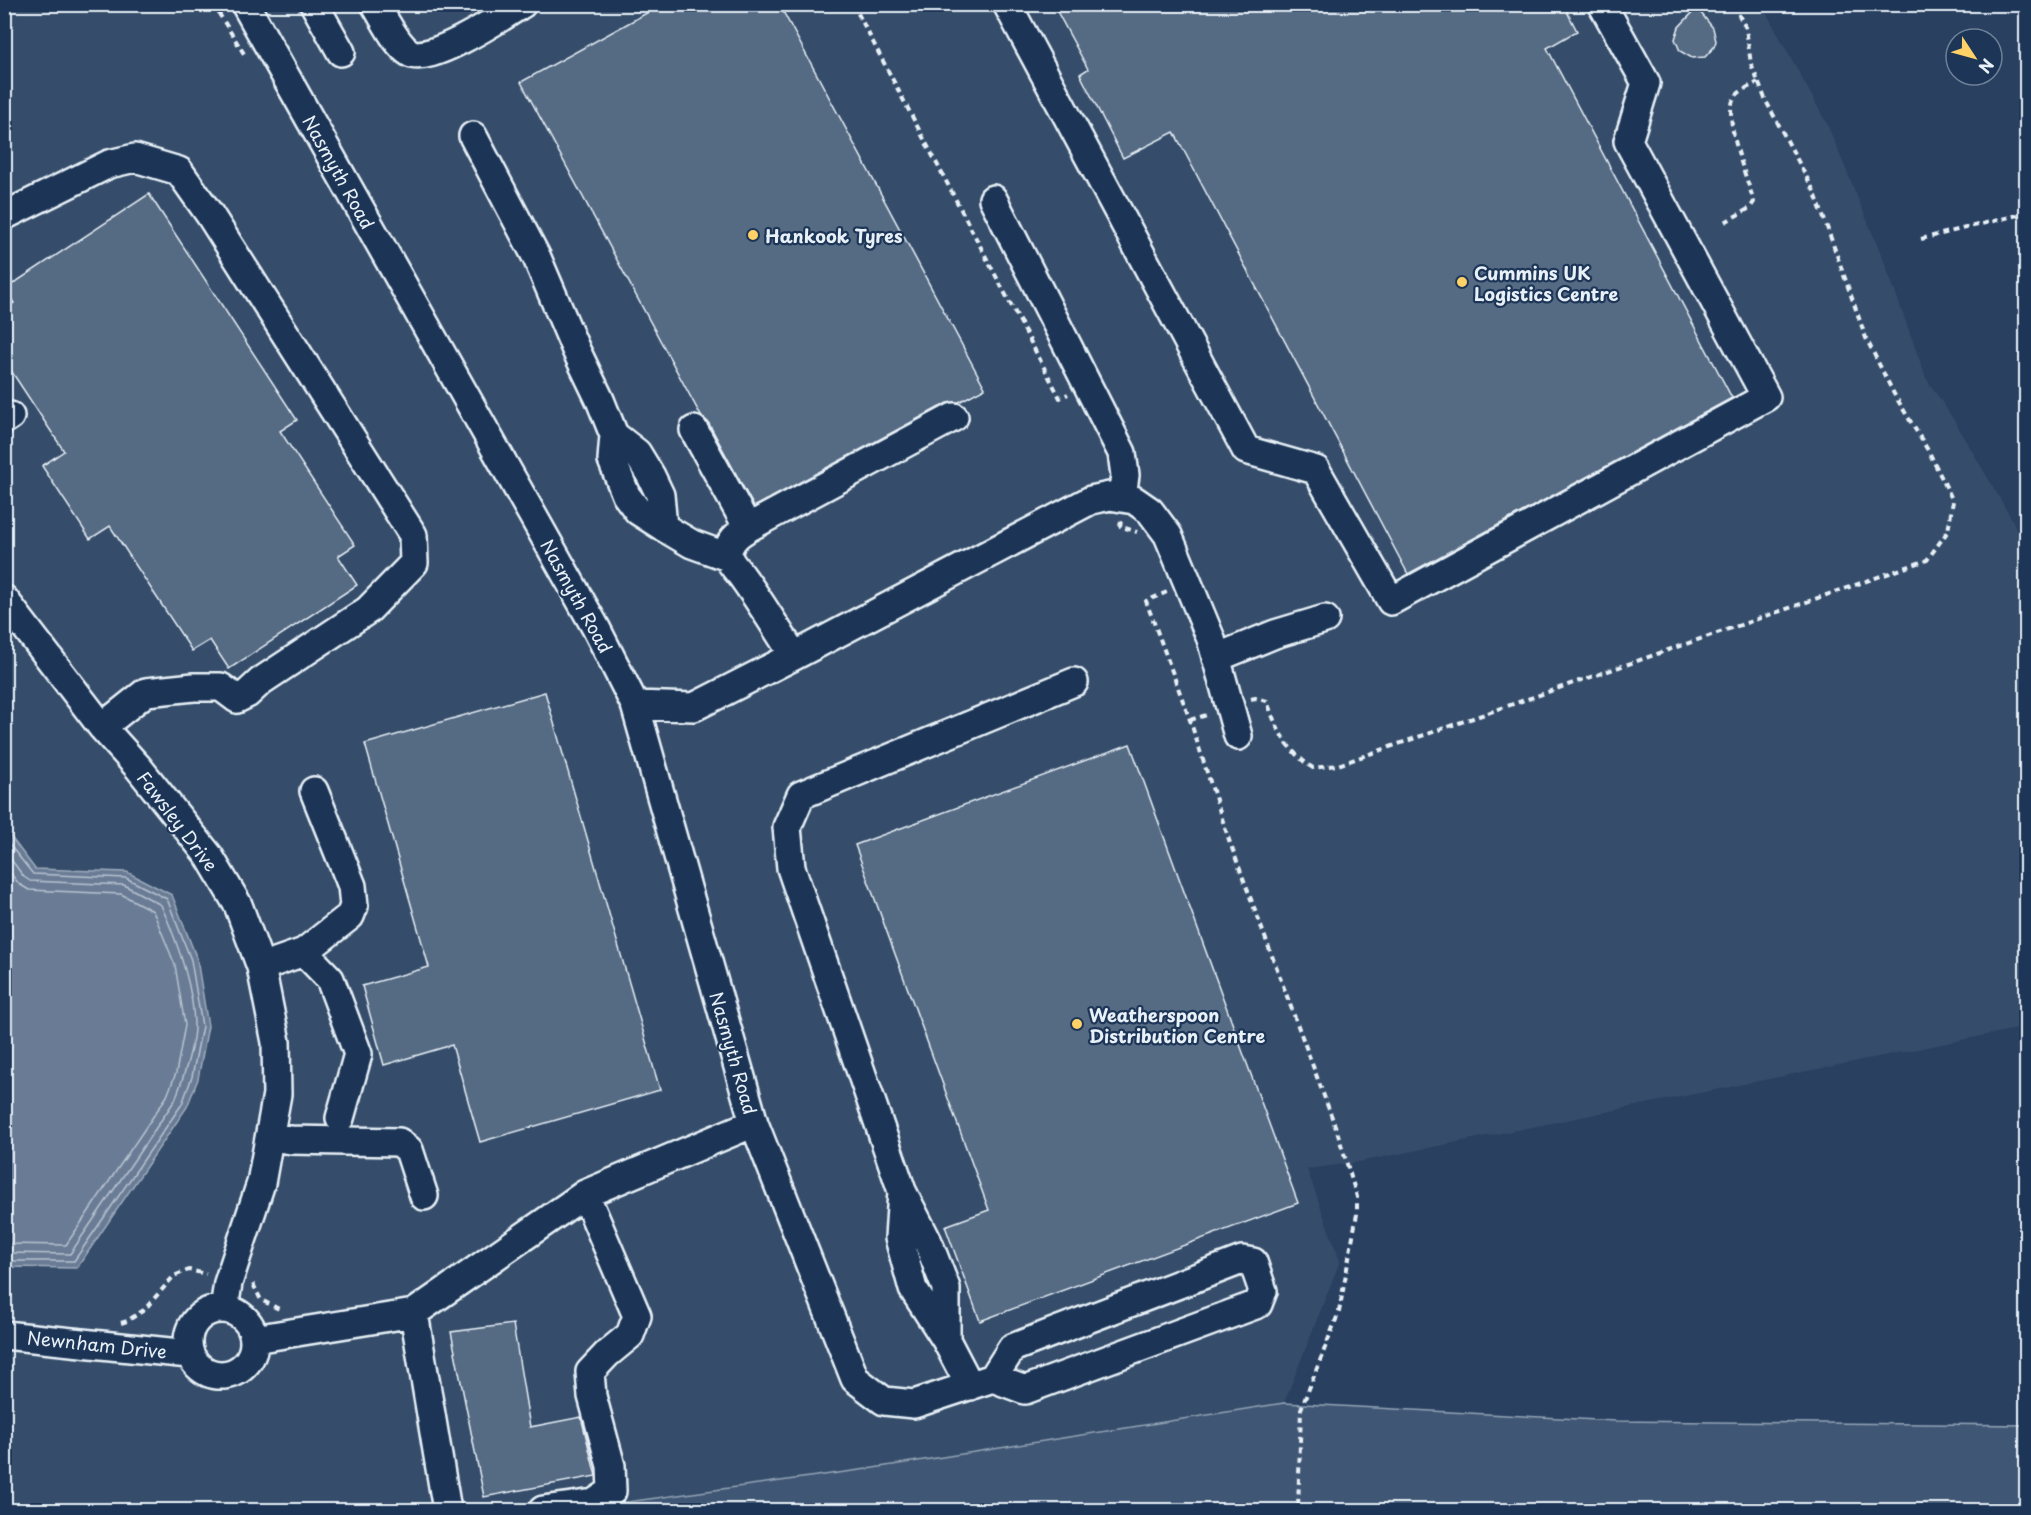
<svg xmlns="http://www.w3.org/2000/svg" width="2031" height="1515" font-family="'Playpen Sans',sans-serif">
<rect width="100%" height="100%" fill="#294061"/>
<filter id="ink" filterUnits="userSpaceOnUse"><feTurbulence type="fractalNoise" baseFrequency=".0167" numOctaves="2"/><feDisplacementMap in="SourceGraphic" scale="12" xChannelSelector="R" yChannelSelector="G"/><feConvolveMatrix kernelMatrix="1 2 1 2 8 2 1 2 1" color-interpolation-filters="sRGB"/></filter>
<g filter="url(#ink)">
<path fill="#364d6b" d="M 5,5 L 1762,5 L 1827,124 L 1884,261 L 1926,378 L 1957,425 L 2013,521 L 2026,559 L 2026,1027 L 1354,1163 L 1307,1169 L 1340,1261 L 1284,1403 L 867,1469 L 569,1510 L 5,1510 Z"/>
<path fill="#415774" stroke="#94a4b6" stroke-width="1.5" d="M 1284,1403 L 1616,1421 L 2026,1425 L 2026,1510 L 569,1510 L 867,1469 Z"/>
<path fill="#6b7c95" stroke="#9dabbd" stroke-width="1.5" d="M 4,828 L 35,869 L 127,872 L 172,895 L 197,959 L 208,1026 L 198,1079 L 187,1107 L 77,1268 L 5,1267 Z"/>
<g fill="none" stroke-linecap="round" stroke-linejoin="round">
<path stroke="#b6c2d0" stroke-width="1.5" d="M 4,838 L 33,874 L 126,878 L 167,899 L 191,960 L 202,1026 L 192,1077 L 182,1104 L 74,1261 L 4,1261
M 4,850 L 24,877 L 30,881 L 124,885 L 161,905 C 177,941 193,984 194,1024 C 195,1044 182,1082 175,1100 L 70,1254 L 4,1253
M 4,865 L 19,884 L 29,890 L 121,894 L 153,911 L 175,965 L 185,1025 L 176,1073 L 167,1096 L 66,1245 L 4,1244"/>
</g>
<path fill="#556a83" stroke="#e8f1f8" stroke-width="1.5" d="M 663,4 L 779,4 L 985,388 L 959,402 L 947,403 L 754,507 L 708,422 L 701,416 L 521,82 Z
M 1053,4 L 1563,4 L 1577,31 L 1547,48 L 1732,398 L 1408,574 L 1174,132 L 1123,158 L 1080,74 L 1088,69 Z
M 1697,8 L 1713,28 L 1716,41 L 1714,47 L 1705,57 L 1692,58 L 1680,51 L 1675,39 L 1679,27 Z
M 149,194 L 297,420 L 280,431 L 355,545 L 338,556 L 357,585 L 229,669 L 210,640 L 192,651 L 110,526 L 90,539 L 42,466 L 64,451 L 4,360 L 4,309 L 14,303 L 5,289 Z
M 545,692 L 660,1090 L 480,1142 L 452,1045 L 384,1065 L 362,986 L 429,967 L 365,744 Z
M 1130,744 L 1298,1203 L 980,1321 L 945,1226 L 989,1210 L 855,845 Z
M 513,1324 L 530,1427 L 581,1417 L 596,1476 L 484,1497 L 451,1332 Z"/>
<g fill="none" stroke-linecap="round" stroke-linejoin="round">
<g stroke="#e8f1f8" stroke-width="32">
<path id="minor" d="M 245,4 L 596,628 L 635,705 L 754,1123 L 855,1379 L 884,1401 L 914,1404 L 993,1378 L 1012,1348 L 1242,1260 L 1253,1262 L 1263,1291 L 1258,1304 L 1025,1390 L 993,1378
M 314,4 L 341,52
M 375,4 C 384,18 396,45 410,53 C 429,65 503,16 522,4
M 1007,4 L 1246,450 L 1316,470 L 1391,601 L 1766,397 L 1628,141 L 1646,83 L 1602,4
M 473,136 L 537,258 L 576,350 L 600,400 L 614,435 L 612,460 L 626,495 L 638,511 L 663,527 L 692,544 L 728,557
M 993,199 L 1122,453 L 1125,475 L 1122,497
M 4,216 L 109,164 L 135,158 L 179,171 L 210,215 L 413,535 L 414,563 L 368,610 L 261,681 L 247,694 L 237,699 L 221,687 L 194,687 L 146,692 L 102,727
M 4,420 L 10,416
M 694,430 L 748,528
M 614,435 L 637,453 L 651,476 L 660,495 L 663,527
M 4,599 L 102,727 L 138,767 L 209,856 L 238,905 L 261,967 L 276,1042 L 277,1094 L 261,1183 L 228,1283 L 224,1309
M 794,656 C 777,629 760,601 741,575 C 736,569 727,560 728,552 C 730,534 751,527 764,519 L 954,417
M 1216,658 L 1275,634 L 1325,619
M 635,705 L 694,707 L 794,656 L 1091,500 L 1110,496 L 1134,500 L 1150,511 L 1168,535 L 1211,639 L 1238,736
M 304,952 L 350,916 L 354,906 L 352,886 L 314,791
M 261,967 L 304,952 L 330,979 L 358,1054 L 340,1118
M 271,1137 L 291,1140 L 399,1142 L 409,1150 L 424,1196
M 902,1191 L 791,868 L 787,827 L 801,795 L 1074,682
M188 1342a33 33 0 1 1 66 0a33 33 0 1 1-66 0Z
M 414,1313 L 447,1510
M 4,1335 L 189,1354
M 254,1339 L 414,1313 L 585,1194 L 754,1123
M 946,1340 L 946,1288 L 928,1242 L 902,1191 L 899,1238 L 913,1289 L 946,1340 L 970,1386
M 543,1510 L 594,1503 L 612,1491 L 611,1466 L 592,1396 L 590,1372 L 607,1354 L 630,1335 L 637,1316 L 585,1194"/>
</g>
<path stroke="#e8f1f8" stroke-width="4" stroke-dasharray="6 4.5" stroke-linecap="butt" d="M 213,4 L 246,57
M 853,4 L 1060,398 L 1068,394
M 1725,222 L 1750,208 L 1754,202 C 1748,180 1721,116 1735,97 C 1740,90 1751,86 1758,82
M 1921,239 L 2026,213
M 1121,521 L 1120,526 L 1137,532
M 1167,592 L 1146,601 L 1190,720 L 1229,840 L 1337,1131 L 1357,1197 L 1357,1214 L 1339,1312 L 1301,1409 L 1298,1510
M 1251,699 L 1255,698 L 1267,701 C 1277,730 1286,750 1313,768 L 1338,765 L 1927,560 L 1948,531 L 1953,501 L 1929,452 L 1894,394 L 1866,338 L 1815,193 L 1766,101 L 1751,64 L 1746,28 L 1733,4
M 1190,720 L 1210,714
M 253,1284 L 261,1300 L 281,1310
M 121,1323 L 127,1321 L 144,1310 L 174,1276 L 189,1270 L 206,1274"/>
<use href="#minor" stroke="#1d3557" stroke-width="27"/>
</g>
</g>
<g fill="#ffd166" stroke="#1d3557" stroke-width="2">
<circle cx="753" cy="235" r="6"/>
<circle cx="1462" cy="282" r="6"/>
<circle cx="1077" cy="1024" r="6"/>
</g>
<g text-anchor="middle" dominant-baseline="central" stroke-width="4.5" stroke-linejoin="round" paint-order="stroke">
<g font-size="18" fill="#e8f1f8" stroke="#1d3557">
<text transform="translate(339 172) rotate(61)">Nasmyth Road</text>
<text transform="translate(577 596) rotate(61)">Nasmyth Road</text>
<text transform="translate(178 821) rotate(53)">Fawsley Drive</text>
<text transform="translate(734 1053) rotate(74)">Nasmyth Road</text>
<text transform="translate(97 1344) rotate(6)">Newnham Drive</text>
</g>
<g font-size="18" font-weight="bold" fill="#e8f1f8" stroke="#1d3557" text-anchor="start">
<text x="765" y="235">Hankook Tyres</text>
<text x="1474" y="272">Cummins UK<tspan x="1474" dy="21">Logistics Centre</tspan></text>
<text x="1089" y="1014">Weatherspoon<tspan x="1089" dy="21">Distribution Centre</tspan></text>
</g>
</g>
<rect width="2031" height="1515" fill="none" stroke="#1d3557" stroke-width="24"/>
<rect x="12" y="12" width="2007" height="1491" fill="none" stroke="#e8f1f8" stroke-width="2" filter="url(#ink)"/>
<g transform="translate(1974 57) rotate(126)"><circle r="28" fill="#1d3557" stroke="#6e8097" stroke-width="1.5"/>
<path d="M0-4.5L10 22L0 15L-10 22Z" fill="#ffd166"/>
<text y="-9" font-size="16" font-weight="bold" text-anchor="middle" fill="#e8f1f8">N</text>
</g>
</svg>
